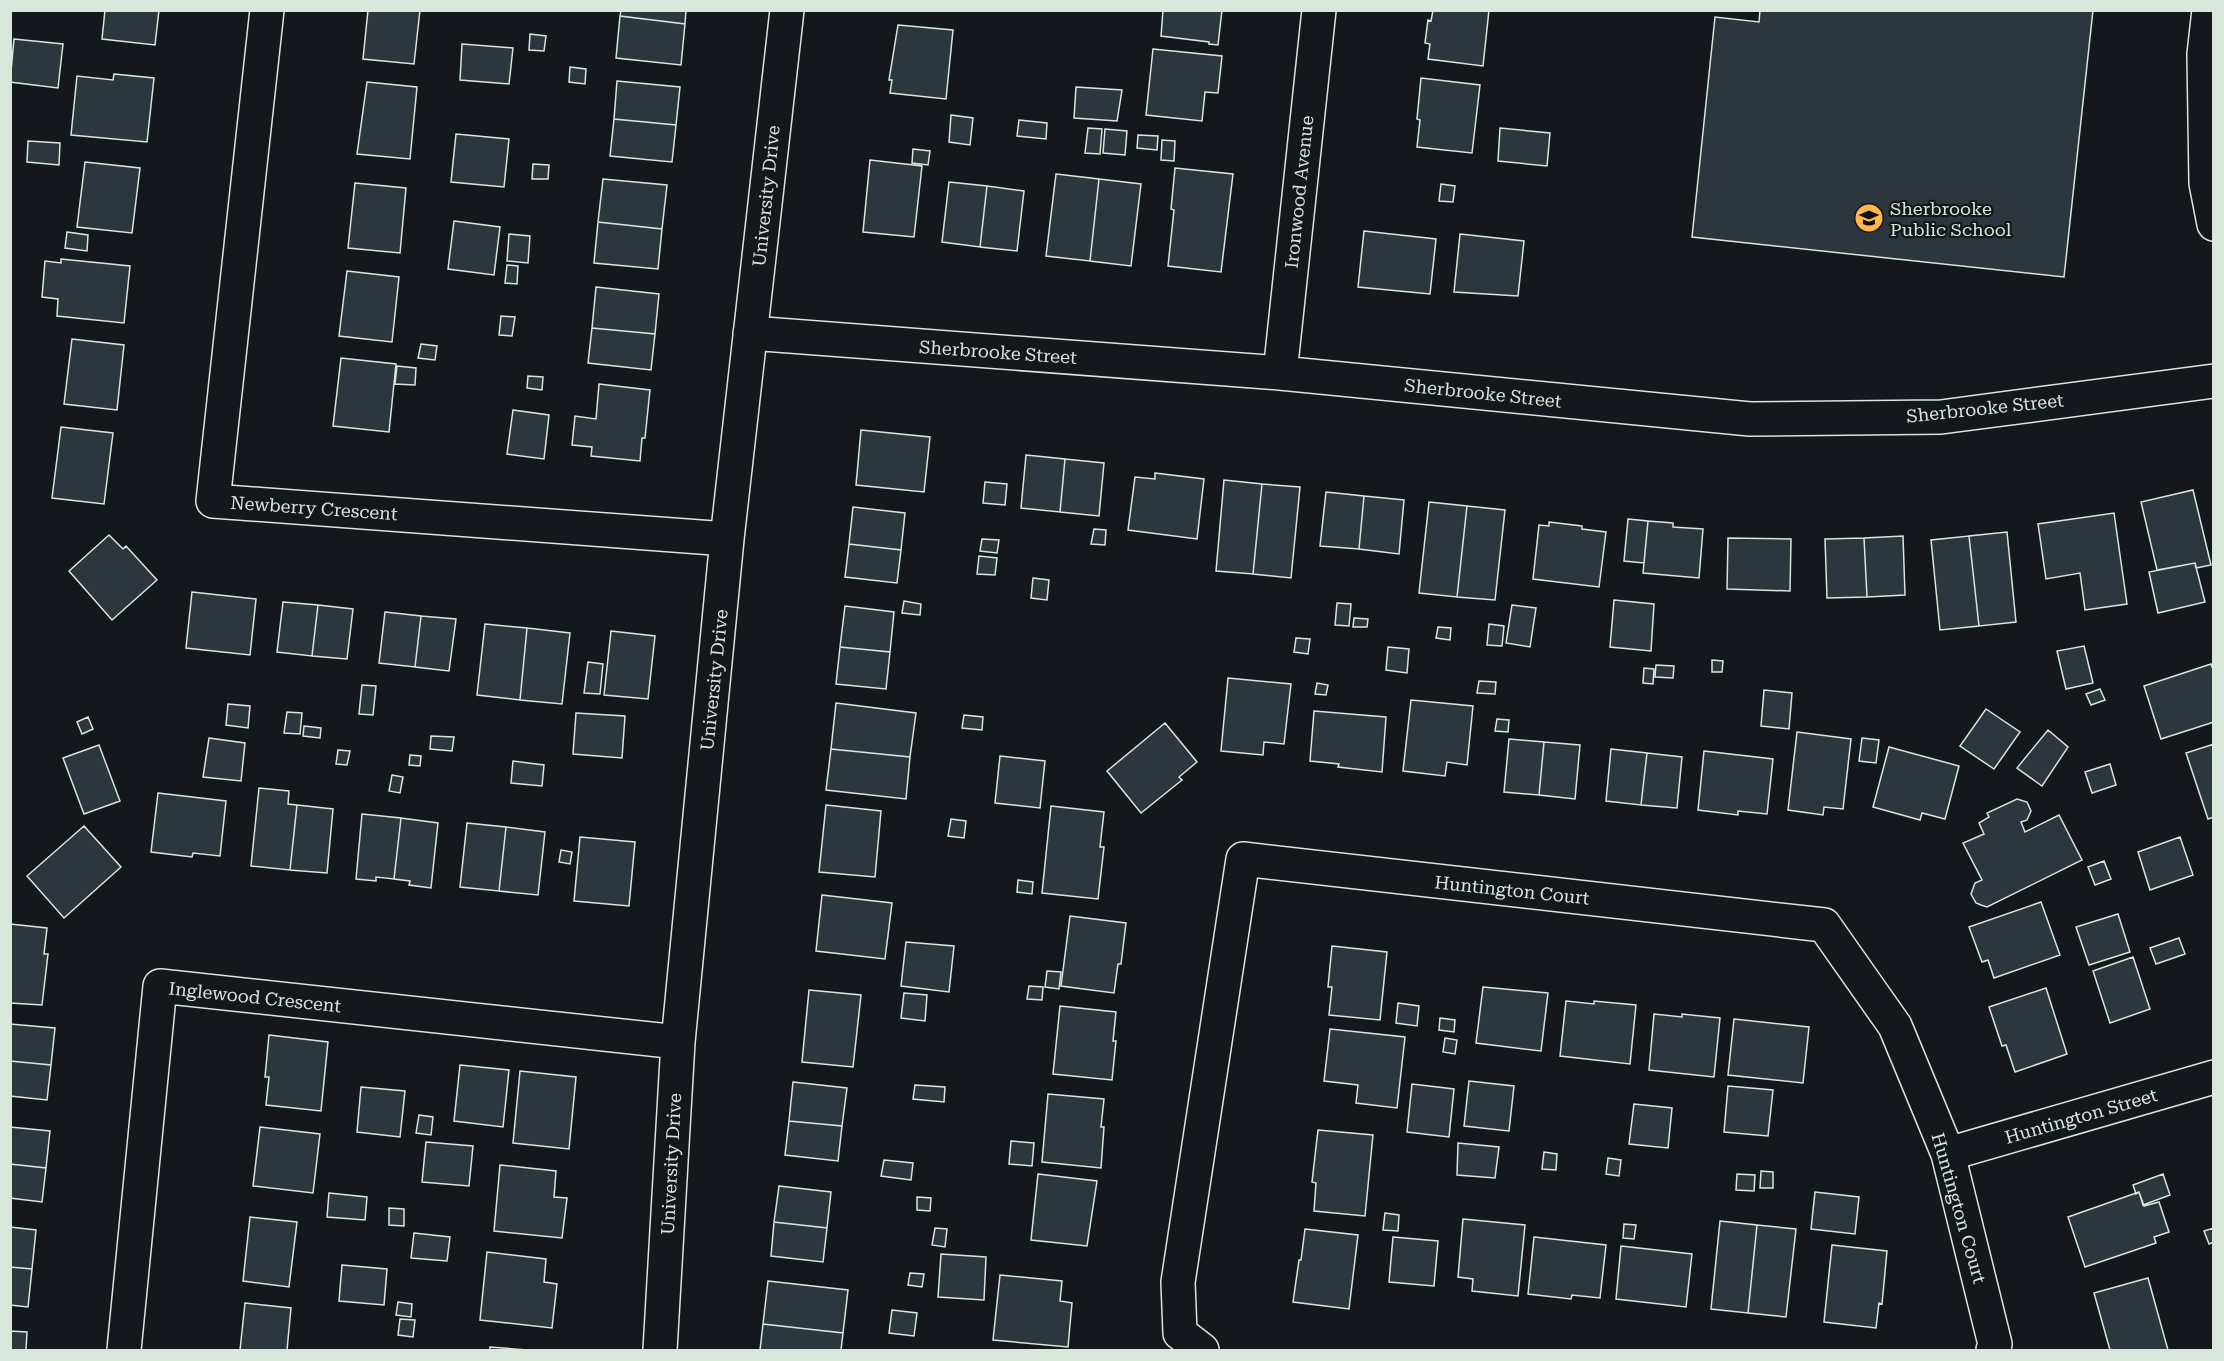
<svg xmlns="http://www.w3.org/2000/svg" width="2224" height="1361" font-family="'Roboto Serif',serif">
<rect width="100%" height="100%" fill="#14181c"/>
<path fill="#2c363c" stroke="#d8e6dc" stroke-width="1.5" d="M 105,10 L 159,10 L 155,45 L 102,39 Z
M 368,10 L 420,10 L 414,64 L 363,59 Z
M 621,10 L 686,10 L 685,24 L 620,16 Z
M 1163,10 L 1222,10 L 1218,45 L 1209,44 L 1209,42 L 1161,36 Z
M 1433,10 L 1489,10 L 1483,66 L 1428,59 L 1430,44 L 1425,43 L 1428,20 L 1431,21 Z
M 1760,10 L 2093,10 L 2064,277 L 1692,237 L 1715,17 L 1759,22 Z
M 620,16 L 685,24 L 681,65 L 616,58 Z
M 898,25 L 953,30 L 946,99 L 890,93 L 892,80 L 889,80 Z
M 530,34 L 546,36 L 544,51 L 529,50 Z
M 14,39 L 63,44 L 58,88 L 10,82 Z
M 462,44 L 513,48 L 509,84 L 460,80 Z
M 1153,49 L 1222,56 L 1218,93 L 1205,92 L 1202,121 L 1146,115 Z
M 570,67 L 586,69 L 585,84 L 569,82 Z
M 114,74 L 154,78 L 147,142 L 71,135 L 77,76 L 113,80 Z
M 1421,78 L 1480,85 L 1472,153 L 1417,147 L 1420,120 L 1417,119 Z
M 617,81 L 680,87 L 676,125 L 614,119 Z
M 367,82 L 417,87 L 410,159 L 357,154 Z
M 1076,87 L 1122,90 L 1117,121 L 1074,118 Z
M 951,115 L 973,118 L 970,145 L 949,142 Z
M 614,119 L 676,125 L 672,162 L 610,156 Z
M 1019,120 L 1047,123 L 1046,139 L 1017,136 Z
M 1088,128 L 1102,129 L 1100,154 L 1085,153 Z
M 1500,128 L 1550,133 L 1547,166 L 1498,161 Z
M 1105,129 L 1127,131 L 1125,155 L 1103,153 Z
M 456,134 L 509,139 L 504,187 L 451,182 Z
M 1138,135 L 1158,136 L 1157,150 L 1137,148 Z
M 1162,140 L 1175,141 L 1174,161 L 1161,160 Z
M 28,141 L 60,143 L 59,165 L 27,162 Z
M 913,149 L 930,151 L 928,165 L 912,163 Z
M 870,160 L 922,166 L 914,237 L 863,232 Z
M 85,162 L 140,168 L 132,233 L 77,227 Z
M 533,164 L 549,165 L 548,179 L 532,179 Z
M 1175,168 L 1233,174 L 1221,272 L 1168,266 L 1174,210 L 1171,209 Z
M 1056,174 L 1099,179 L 1090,261 L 1046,256 Z
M 603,179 L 667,185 L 662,229 L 598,222 Z
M 1099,179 L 1141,184 L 1131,266 L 1090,261 Z
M 949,182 L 987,186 L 980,247 L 942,242 Z
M 355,183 L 406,188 L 400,253 L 348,248 Z
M 1441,184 L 1455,186 L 1453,202 L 1439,201 Z
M 987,186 L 1024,191 L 1017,251 L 980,247 Z
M 454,221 L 500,227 L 494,275 L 448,269 Z
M 598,222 L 662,229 L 658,269 L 594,263 Z
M 1364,231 L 1436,239 L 1430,294 L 1358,287 Z
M 67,232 L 88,235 L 87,251 L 65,248 Z
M 509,234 L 530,236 L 528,263 L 507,261 Z
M 1460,234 L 1524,241 L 1518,296 L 1454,292 Z
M 61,259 L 130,266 L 124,323 L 57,316 L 58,299 L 42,297 L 45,261 L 61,263 Z
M 507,265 L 518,266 L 517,284 L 505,283 Z
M 347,271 L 399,277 L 392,342 L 339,336 Z
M 596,287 L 659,294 L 655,334 L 592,328 Z
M 501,316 L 515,317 L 512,336 L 499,335 Z
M 592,328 L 655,334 L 651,370 L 588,363 Z
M 72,339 L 124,345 L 117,410 L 64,404 Z
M 421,344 L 437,346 L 435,360 L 418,358 Z
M 341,358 L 396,364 L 389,432 L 333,426 Z
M 397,366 L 416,368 L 415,385 L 395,384 Z
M 528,376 L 543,377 L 542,390 L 527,388 Z
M 599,384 L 650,390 L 645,438 L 642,438 L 640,461 L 591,456 L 592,447 L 572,445 L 575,416 L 596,419 Z
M 513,410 L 549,415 L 544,459 L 507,454 Z
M 61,427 L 113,433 L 104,504 L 52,498 Z
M 861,430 L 930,437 L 924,492 L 856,485 Z
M 1026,455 L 1065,459 L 1060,512 L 1021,508 Z
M 1065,459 L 1104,463 L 1099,516 L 1060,512 Z
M 1155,473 L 1204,479 L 1197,539 L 1128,530 L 1135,477 L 1155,479 Z
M 1224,480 L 1262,484 L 1253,574 L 1216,571 Z
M 985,482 L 1007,484 L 1005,505 L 983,503 Z
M 1262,484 L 1300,487 L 1291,578 L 1253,574 Z
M 2193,490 L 2211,565 L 2196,568 L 2195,563 L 2157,570 L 2141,502 Z
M 1326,492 L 1364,496 L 1359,549 L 1320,546 Z
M 1364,496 L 1404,500 L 1399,554 L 1359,549 Z
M 1429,502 L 1467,506 L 1457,597 L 1419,593 Z
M 1467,506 L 1505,510 L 1495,600 L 1457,597 Z
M 853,507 L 905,513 L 901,550 L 849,544 Z
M 2114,513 L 2127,604 L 2085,610 L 2080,573 L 2046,579 L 2038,524 Z
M 1628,519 L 1648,521 L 1644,563 L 1624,561 Z
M 1648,521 L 1673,523 L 1673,527 L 1703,529 L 1699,578 L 1643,573 Z
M 1549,522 L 1582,526 L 1582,529 L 1606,532 L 1599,587 L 1533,579 L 1539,525 L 1549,526 Z
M 1094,529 L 1106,530 L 1105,545 L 1091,544 Z
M 2007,532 L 2016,622 L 1979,626 L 1969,536 Z
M 109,535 L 123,549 L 126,546 L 157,580 L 112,620 L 69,571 Z
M 1903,536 L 1905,595 L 1867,597 L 1864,538 Z
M 1969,536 L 1979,626 L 1940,630 L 1931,540 Z
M 1728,538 L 1791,539 L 1790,591 L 1727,589 Z
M 1864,538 L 1867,597 L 1827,598 L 1825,539 Z
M 982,539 L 999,540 L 997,553 L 980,551 Z
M 849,544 L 901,550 L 897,583 L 845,577 Z
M 979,556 L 997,558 L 995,575 L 977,574 Z
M 2195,563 L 2205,602 L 2158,613 L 2149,572 Z
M 1033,578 L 1049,580 L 1047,600 L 1031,598 Z
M 192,592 L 256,599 L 250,655 L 186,648 Z
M 1614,600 L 1654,604 L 1651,651 L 1610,647 Z
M 904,601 L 921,604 L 920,615 L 902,613 Z
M 283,602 L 318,605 L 312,656 L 277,652 Z
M 1337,603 L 1351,604 L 1349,626 L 1335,625 Z
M 318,605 L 353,609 L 347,659 L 312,656 Z
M 1512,605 L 1536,608 L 1530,647 L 1506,643 Z
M 845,606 L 894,612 L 890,652 L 840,647 Z
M 385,612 L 421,616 L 415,667 L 379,663 Z
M 421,616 L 456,619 L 449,671 L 415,667 Z
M 1354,618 L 1368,619 L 1367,627 L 1353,627 Z
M 485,624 L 527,628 L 520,700 L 477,695 Z
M 1489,624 L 1504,626 L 1502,646 L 1487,645 Z
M 1438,627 L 1451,628 L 1450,640 L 1436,638 Z
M 527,628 L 570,633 L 562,704 L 520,700 Z
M 611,631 L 655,636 L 648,699 L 604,695 Z
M 1296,638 L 1310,639 L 1308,654 L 1294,652 Z
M 2084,646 L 2093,683 L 2066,689 L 2057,651 Z
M 840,647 L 890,652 L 886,689 L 836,684 Z
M 1388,647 L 1409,649 L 1407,673 L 1386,670 Z
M 1712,660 L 1723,661 L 1722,672 L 1712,672 Z
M 588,662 L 603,664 L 600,694 L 584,693 Z
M 2211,664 L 2214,672 L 2214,722 L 2161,739 L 2144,686 Z
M 1656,665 L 1674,666 L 1673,678 L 1655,677 Z
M 1644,668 L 1654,669 L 1653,684 L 1643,683 Z
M 1228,678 L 1291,684 L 1284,744 L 1264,742 L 1263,755 L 1221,751 Z
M 1479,681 L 1496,682 L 1495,694 L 1477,693 Z
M 1317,683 L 1328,685 L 1326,695 L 1315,694 Z
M 362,685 L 376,686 L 373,715 L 359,714 Z
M 2100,689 L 2105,700 L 2091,705 L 2086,694 Z
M 1764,690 L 1792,693 L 1789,729 L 1761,726 Z
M 1411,700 L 1473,706 L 1467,765 L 1447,762 L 1445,776 L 1403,771 Z
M 836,703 L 916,713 L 910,757 L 831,749 Z
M 228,704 L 250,706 L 248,728 L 226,725 Z
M 1986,709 L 2020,732 L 1994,769 L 1960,746 Z
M 1314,711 L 1386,717 L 1382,772 L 1338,767 L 1339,764 L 1310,761 Z
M 287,712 L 302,713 L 300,734 L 284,733 Z
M 576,713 L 625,716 L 622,758 L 573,754 Z
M 964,715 L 983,717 L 982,730 L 962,728 Z
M 88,717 L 93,729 L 82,734 L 77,722 Z
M 1497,719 L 1509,720 L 1508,732 L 1495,731 Z
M 1165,723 L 1197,762 L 1179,777 L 1182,780 L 1141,813 L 1107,771 Z
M 304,726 L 321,728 L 320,738 L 303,736 Z
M 2048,730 L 2068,747 L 2042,786 L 2017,768 Z
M 1797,732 L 1851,739 L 1843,809 L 1824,807 L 1823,815 L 1788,810 Z
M 431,736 L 454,737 L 452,751 L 430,749 Z
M 209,738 L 245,743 L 241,781 L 203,777 Z
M 1862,738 L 1879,740 L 1876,763 L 1859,761 Z
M 1509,739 L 1544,742 L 1539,795 L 1504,792 Z
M 1544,742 L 1580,745 L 1575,799 L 1539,795 Z
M 2214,744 L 2214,817 L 2208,819 L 2186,753 Z
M 99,745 L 120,801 L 84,814 L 63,758 Z
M 1889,747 L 1959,766 L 1945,819 L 1922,813 L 1920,820 L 1873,807 Z
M 831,749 L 910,757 L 906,799 L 826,790 Z
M 1611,749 L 1647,753 L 1641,805 L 1606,801 Z
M 338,750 L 350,751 L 347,765 L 336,764 Z
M 1704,751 L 1773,759 L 1767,814 L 1738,811 L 1738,815 L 1698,810 Z
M 1647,753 L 1682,757 L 1677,808 L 1641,805 Z
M 410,755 L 421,756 L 420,766 L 409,765 Z
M 1000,756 L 1045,761 L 1040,808 L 995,803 Z
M 513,761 L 544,765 L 542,786 L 511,783 Z
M 2110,764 L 2116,785 L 2092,793 L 2085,772 Z
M 392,775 L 403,777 L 400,793 L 389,791 Z
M 259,788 L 289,791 L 288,804 L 297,805 L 290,870 L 251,866 Z
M 158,793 L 226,801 L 220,856 L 193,853 L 192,857 L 151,852 Z
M 2017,799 L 2027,802 L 2031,811 L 2027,820 L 2021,822 L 2025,832 L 2059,815 L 2082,860 L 1987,907 L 1981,905 L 1976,903 L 1971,894 L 1975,883 L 1982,880 L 1963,843 L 1984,834 L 1979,823 L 1989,817 L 1987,813 Z
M 297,805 L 333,809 L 327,873 L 290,870 Z
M 826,805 L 881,811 L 875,877 L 819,872 Z
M 1051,806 L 1104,812 L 1100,847 L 1104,847 L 1098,899 L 1042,893 Z
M 362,814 L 401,818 L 394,879 L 376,877 L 376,881 L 356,879 Z
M 401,818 L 438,823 L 431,888 L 409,885 L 410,881 L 394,879 Z
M 951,819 L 966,821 L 964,838 L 948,836 Z
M 467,823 L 506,827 L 499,891 L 460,887 Z
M 84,826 L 121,867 L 64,918 L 27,876 Z
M 506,827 L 545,832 L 538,895 L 499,891 Z
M 580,837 L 635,842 L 629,906 L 574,901 Z
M 2180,837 L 2193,875 L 2150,890 L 2138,852 Z
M 561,850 L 572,852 L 570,864 L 559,862 Z
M 2104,861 L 2111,879 L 2095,885 L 2088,867 Z
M 1018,880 L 1033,882 L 1032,894 L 1017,892 Z
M 822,895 L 892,903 L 885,959 L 816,951 Z
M 2041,902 L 2060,955 L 1994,978 L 1988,960 L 1982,962 L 1969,927 Z
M 2118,914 L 2130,952 L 2089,965 L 2076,927 Z
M 1070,916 L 1126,923 L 1121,964 L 1118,964 L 1114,993 L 1061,986 Z
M 10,924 L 47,928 L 44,954 L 48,954 L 42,1005 L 10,1003 Z
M 2179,938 L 2185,954 L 2156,964 L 2150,948 Z
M 906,942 L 954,946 L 949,992 L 901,986 Z
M 1332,946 L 1387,952 L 1380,1020 L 1329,1015 L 1332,987 L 1328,987 Z
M 2133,957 L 2150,1009 L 2110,1023 L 2093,971 Z
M 1047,971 L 1061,972 L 1059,989 L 1045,987 Z
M 1029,986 L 1043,987 L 1042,1000 L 1027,999 Z
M 1483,987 L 1548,993 L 1541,1051 L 1476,1043 Z
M 2046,988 L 2067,1054 L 2015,1072 L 2006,1045 L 2002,1046 L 1989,1007 Z
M 809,990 L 861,995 L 853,1067 L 802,1062 Z
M 904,993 L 927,995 L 925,1021 L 901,1018 Z
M 1566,1001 L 1594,1004 L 1594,1001 L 1636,1005 L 1630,1064 L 1560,1056 Z
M 1398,1003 L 1419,1006 L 1417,1026 L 1396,1023 Z
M 1060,1006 L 1116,1012 L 1113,1041 L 1116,1041 L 1112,1080 L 1053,1074 Z
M 1654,1014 L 1682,1017 L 1682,1014 L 1720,1018 L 1714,1077 L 1649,1070 Z
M 1440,1018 L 1455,1020 L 1454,1032 L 1439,1030 Z
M 1734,1019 L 1809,1027 L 1803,1083 L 1728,1075 Z
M 10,1024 L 55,1028 L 51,1065 L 10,1061 Z
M 1330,1029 L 1405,1037 L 1397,1108 L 1356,1103 L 1358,1085 L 1324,1081 Z
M 269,1035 L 328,1042 L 321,1111 L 266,1105 L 269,1077 L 265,1077 Z
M 1445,1038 L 1457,1040 L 1455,1054 L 1443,1052 Z
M 10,1061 L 51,1065 L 47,1100 L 10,1096 Z
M 460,1065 L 509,1070 L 503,1127 L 454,1121 Z
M 520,1071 L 576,1077 L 569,1149 L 513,1143 Z
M 1469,1081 L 1514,1086 L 1509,1131 L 1464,1126 Z
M 793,1082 L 847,1088 L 842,1126 L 789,1121 Z
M 1412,1084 L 1454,1089 L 1449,1137 L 1407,1132 Z
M 915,1085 L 945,1087 L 944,1102 L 913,1099 Z
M 1728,1086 L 1773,1090 L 1768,1136 L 1724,1132 Z
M 361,1087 L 405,1091 L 400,1137 L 357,1132 Z
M 1048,1094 L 1104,1099 L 1101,1127 L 1104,1127 L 1101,1168 L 1042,1162 Z
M 1634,1104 L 1672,1108 L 1668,1148 L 1629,1144 Z
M 419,1115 L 433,1117 L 431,1135 L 416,1133 Z
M 789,1121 L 842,1126 L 838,1161 L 785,1155 Z
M 10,1127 L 50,1131 L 46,1168 L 10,1164 Z
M 260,1127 L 320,1134 L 313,1193 L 253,1186 Z
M 1318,1130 L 1373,1135 L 1365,1216 L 1314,1211 L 1316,1183 L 1312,1182 Z
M 1011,1141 L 1034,1143 L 1032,1166 L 1009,1164 Z
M 426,1142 L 473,1146 L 469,1186 L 422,1182 Z
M 1458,1143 L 1499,1147 L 1495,1178 L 1457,1175 Z
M 1544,1152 L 1557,1154 L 1556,1170 L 1542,1169 Z
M 1608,1158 L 1621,1160 L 1619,1176 L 1606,1174 Z
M 884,1160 L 913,1163 L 911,1180 L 881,1176 Z
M 10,1164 L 46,1168 L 42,1202 L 10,1198 Z
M 500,1165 L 556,1171 L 554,1197 L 567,1198 L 562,1238 L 494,1231 Z
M 1761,1171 L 1773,1172 L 1773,1188 L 1760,1188 Z
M 1038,1174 L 1097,1181 L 1087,1246 L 1031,1240 Z
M 1737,1174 L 1755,1175 L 1754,1191 L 1736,1190 Z
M 2163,1174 L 2170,1195 L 2143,1205 L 2139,1192 L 2136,1194 L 2133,1185 Z
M 779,1186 L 831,1192 L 827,1228 L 774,1222 Z
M 1815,1192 L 1859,1197 L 1855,1234 L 1811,1229 Z
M 2139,1192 L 2144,1206 L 2159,1202 L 2169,1232 L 2154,1237 L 2156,1243 L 2085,1267 L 2068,1217 Z
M 329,1193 L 367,1197 L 365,1220 L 327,1217 Z
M 917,1197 L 931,1198 L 930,1211 L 917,1210 Z
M 389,1208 L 404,1209 L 404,1226 L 389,1225 Z
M 1385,1213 L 1399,1215 L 1398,1231 L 1383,1230 Z
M 250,1217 L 297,1222 L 289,1287 L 243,1281 Z
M 1463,1219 L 1525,1225 L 1518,1296 L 1472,1291 L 1473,1279 L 1458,1277 Z
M 1720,1221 L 1757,1225 L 1748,1313 L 1711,1309 Z
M 774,1222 L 827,1228 L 823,1262 L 771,1256 Z
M 1624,1224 L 1636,1225 L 1634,1239 L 1623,1238 Z
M 1757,1225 L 1796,1229 L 1786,1317 L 1748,1313 Z
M 10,1227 L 36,1230 L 32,1269 L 10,1267 Z
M 935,1228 L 947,1229 L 945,1247 L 932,1245 Z
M 2214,1228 L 2214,1242 L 2209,1244 L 2204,1231 Z
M 1305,1229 L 1358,1235 L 1349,1309 L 1293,1302 L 1299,1260 L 1301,1260 Z
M 414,1233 L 450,1237 L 447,1261 L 411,1258 Z
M 1393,1237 L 1438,1241 L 1434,1286 L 1389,1282 Z
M 1534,1237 L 1606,1245 L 1600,1298 L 1572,1295 L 1571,1299 L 1528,1294 Z
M 1832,1245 L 1887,1251 L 1882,1304 L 1879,1303 L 1876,1328 L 1824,1322 Z
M 1621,1246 L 1692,1254 L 1686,1307 L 1616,1299 Z
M 487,1252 L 546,1259 L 544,1282 L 557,1284 L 552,1328 L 480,1320 Z
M 941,1254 L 986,1257 L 984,1300 L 938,1297 Z
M 342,1265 L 387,1269 L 384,1305 L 339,1301 Z
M 10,1267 L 32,1269 L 28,1307 L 10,1305 Z
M 910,1273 L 924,1274 L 922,1287 L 908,1285 Z
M 1000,1275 L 1062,1281 L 1060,1301 L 1072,1303 L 1068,1347 L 993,1340 Z
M 2148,1278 L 2168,1350 L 2110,1350 L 2094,1293 Z
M 768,1281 L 848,1290 L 843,1333 L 763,1324 Z
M 398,1302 L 412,1304 L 411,1317 L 396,1315 Z
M 245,1303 L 291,1308 L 287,1350 L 240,1350 Z
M 892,1310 L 917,1313 L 914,1336 L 889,1333 Z
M 400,1319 L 415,1320 L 413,1337 L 398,1335 Z
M 763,1324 L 843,1333 L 841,1350 L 760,1350 Z
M 10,1331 L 27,1332 L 26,1350 L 10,1350 Z
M 490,1347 L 527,1350 L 490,1350 Z"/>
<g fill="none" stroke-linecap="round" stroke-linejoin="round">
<g stroke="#d8e6dc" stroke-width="36">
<path id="minor" d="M 267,10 L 213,501 L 727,539
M 2209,10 L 2204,54 L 2206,183 L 2214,224
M 750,333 L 1280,373 L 1750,419 L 1941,417 L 2214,381
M 1280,373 L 1319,10
M 1948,1154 L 2214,1077
M 124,1350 L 160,986 L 678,1042
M 660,1350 L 678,1042 L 727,539 L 787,10
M 1202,1350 L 1180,1333 L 1178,1282 L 1243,859 L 1824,925 L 1895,1026 L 1948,1154 L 1995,1344 L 1993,1350"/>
</g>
<use href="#minor" stroke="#14181c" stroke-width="33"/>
</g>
<defs>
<g id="school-disc" transform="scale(1.5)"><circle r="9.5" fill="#ffb74d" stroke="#14181c"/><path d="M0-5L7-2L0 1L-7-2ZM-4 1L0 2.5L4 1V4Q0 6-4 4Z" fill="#111"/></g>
</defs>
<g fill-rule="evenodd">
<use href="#school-disc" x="1869" y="218"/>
</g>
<g text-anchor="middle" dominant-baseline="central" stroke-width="4.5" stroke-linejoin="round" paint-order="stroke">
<g font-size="18" fill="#d8e6dc" stroke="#14181c">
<text transform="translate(1299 192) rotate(-84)">Ironwood Avenue</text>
<text transform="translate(766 196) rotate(-84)">University Drive</text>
<text transform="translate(998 352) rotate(4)">Sherbrooke Street</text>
<text transform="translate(1483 393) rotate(6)">Sherbrooke Street</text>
<text transform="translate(1985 408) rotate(-6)">Sherbrooke Street</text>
<text transform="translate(314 508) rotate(4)">Newberry Crescent</text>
<text transform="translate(714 680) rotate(-84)">University Drive</text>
<text transform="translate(1512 890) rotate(6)">Huntington Court</text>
<text transform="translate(255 997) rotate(6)">Inglewood Crescent</text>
<text transform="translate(2081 1116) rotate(-16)">Huntington Street</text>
<text transform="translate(671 1164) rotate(-87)">University Drive</text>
<text transform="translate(1959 1208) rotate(74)">Huntington Court</text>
</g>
<g font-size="18" fill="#d8e6dc" stroke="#14181c" text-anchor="start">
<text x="1890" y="208">Sherbrooke<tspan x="1890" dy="21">Public School</tspan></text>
</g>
</g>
<rect width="2224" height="1361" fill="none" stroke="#d8e6dc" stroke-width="24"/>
</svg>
